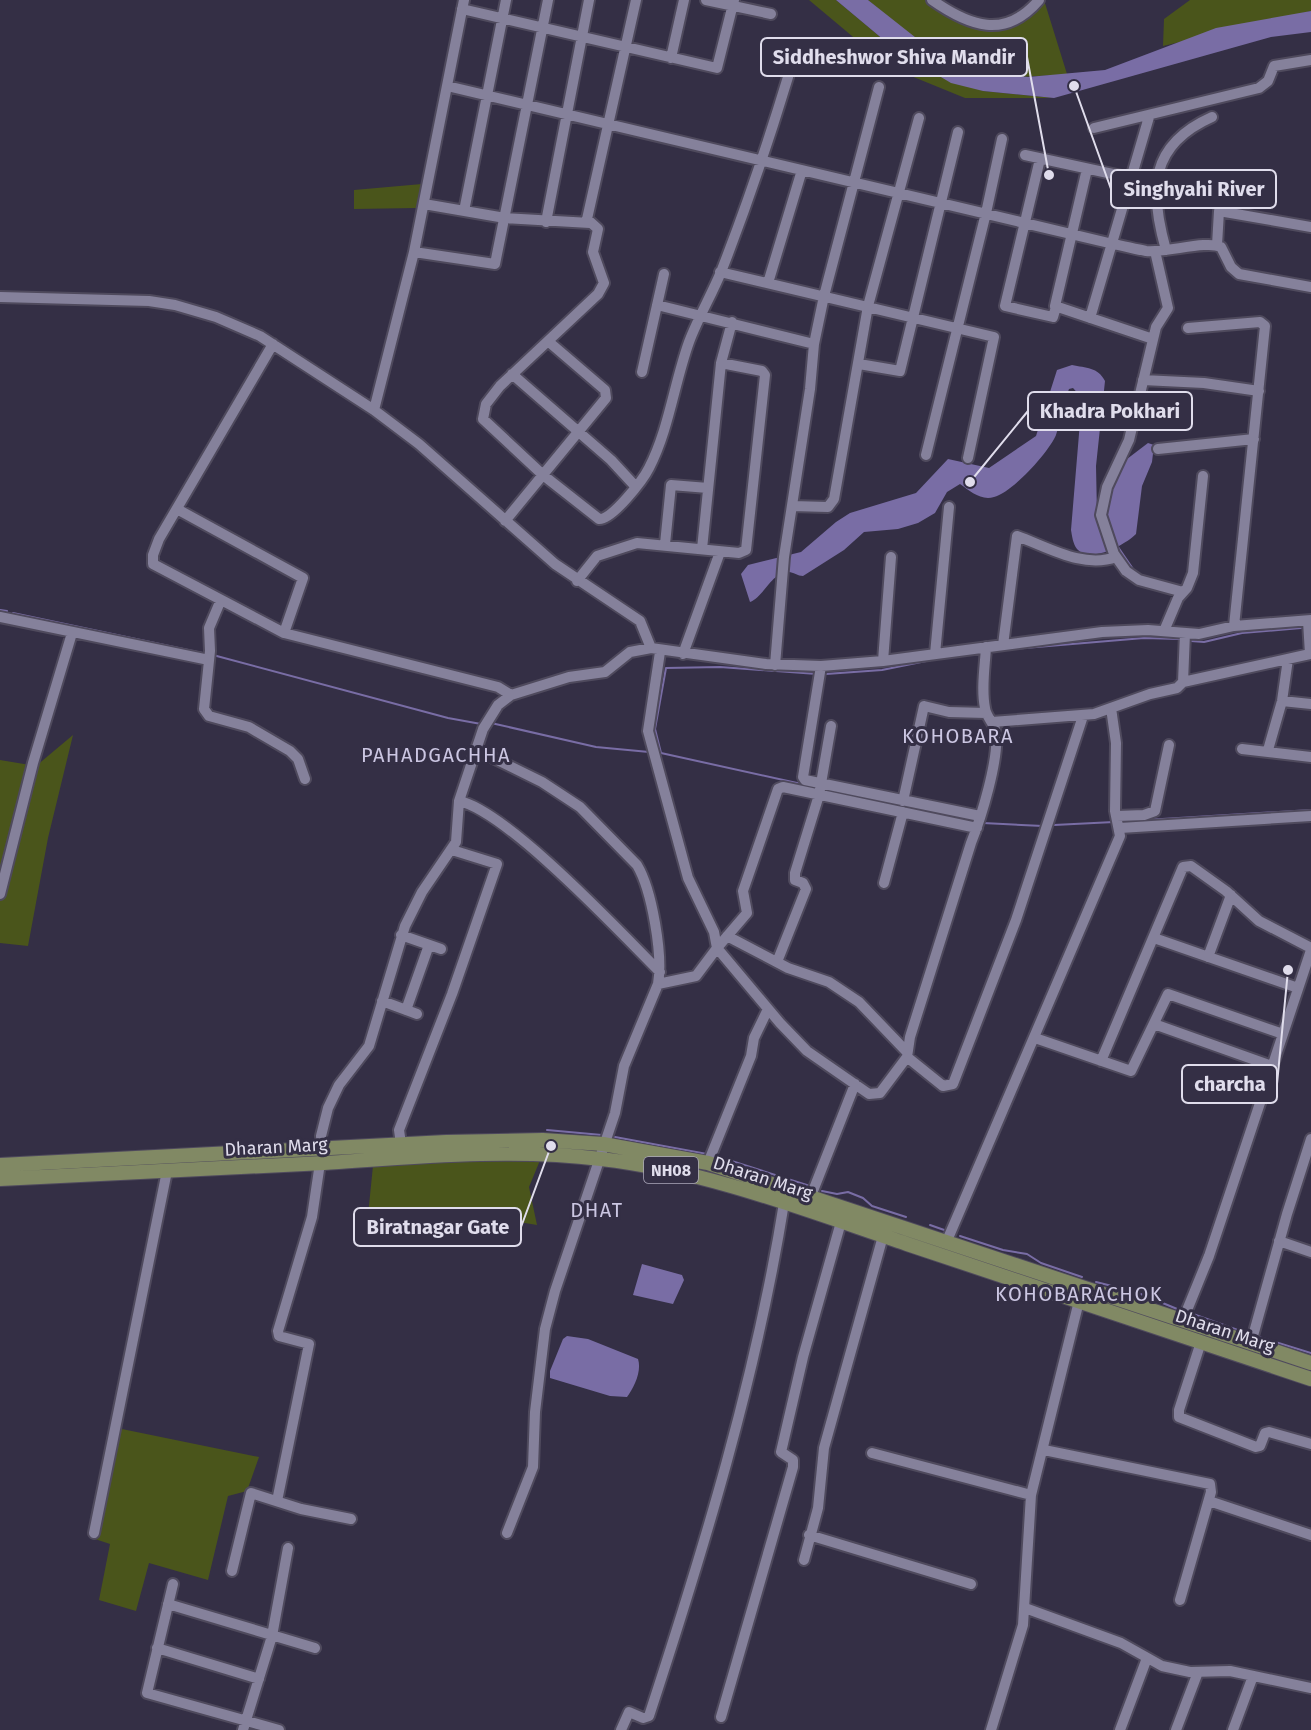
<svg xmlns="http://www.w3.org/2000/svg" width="1311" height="1730" font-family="'Fira Sans',sans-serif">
<rect width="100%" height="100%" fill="#342f45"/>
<path fill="#4a551b" d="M 809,0 L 836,0 L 897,51 L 983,91 L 1054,98 L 965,98 L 889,67 Z
M 868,0 L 932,0 L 973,23 L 998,24 L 1039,0 L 1044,0 L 1067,74 C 1038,76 1004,80 975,72 C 933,60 900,27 868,0 Z
M 1190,0 L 1311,0 L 1311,11 L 1163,46 L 1164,19 Z
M 422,184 L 416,208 L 354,209 L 354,190 Z
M 73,735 L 48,838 L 28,946 L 0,943 L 0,760 L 36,766 Z
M 548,1141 L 529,1187 L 537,1225 L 501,1219 L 499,1237 L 367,1225 L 375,1146 L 399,1152 Z
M 117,1428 L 259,1457 L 247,1491 L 228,1496 L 208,1580 L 149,1563 L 136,1611 L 99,1600 L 110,1544 L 95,1539 Z"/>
<path fill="#796da5" d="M 836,0 L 868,0 L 939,56 L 975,72 L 1028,77 L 1105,70 L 1216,28 L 1311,11 L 1311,32 L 1271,37 L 1054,98 L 983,91 L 951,83 L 897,51 Z
M 1072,365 C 1086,368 1098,367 1105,381 L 1096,466 L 1097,514 L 1106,514 L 1112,488 L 1127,459 L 1148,443 L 1154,445 L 1152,462 L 1142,486 L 1136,534 C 1125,545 1090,564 1077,549 C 1073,544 1072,536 1071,530 L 1082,398 L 1073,388 L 1069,389 C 1063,404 1061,420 1056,435 C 1049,452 1012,493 994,497 C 981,501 970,491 960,484 L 947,492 L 935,513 L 918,523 L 898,529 L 864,532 L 844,550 L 803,576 C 798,576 793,572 789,572 C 771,572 764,597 750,602 L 741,574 L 748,565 L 801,552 L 836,522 L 850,513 L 916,493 L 948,459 L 989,468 L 1036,436 L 1057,370 Z
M 642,1264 L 682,1275 L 684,1280 L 673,1304 L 633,1295 Z
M 567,1336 L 588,1339 L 638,1359 C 642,1371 634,1388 627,1397 L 610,1396 L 550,1378 L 550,1371 L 563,1339 Z"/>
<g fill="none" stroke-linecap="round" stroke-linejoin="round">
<path stroke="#796da5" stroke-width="2" d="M 1118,547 L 1133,569
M 0,610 L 7,611
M 13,613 L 207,654
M 1191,641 L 1204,642 L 1242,633 L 1301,628
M 1014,649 L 1144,638 L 1180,639
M 213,655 L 448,718 L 481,724
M 826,674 L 882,670 L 936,659
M 491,723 L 596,747 L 649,752
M 806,785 L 661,753 L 655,729 L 666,668 L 720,667 L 817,674
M 823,789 L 975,822
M 1146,820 L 1311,810
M 1125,821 L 1134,821
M 983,823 L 1043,826
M 1054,825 L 1114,822
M 547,1130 L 602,1135
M 615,1137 L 707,1154
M 716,1156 L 810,1186
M 822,1191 L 837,1194 L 848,1192 L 863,1198 L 872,1206 L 906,1217
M 930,1225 L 947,1231
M 960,1236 L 1003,1250 L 1027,1254 L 1041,1263 L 1082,1277
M 1096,1282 L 1136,1292 L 1182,1311
M 1193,1314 L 1249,1334
M 1256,1336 L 1311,1353"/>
<g stroke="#4f4a5d" stroke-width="14">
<path id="minor" d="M 636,0 L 587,219 L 598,229 L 593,252 L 604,283 L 598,294 L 500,386 L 486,404 L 483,419 L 543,475 L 599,519 C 612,520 643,480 649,468 C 669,429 674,384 689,342 C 698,318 711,296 721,272 C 746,208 768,143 788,77
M 706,0 L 771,14
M 932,0 C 969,26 1005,40 1039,0
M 462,9 L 717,68 L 734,0
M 671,58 L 684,0
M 447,86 L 1113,244 C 1124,246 1135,249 1146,251 C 1166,253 1207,240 1221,247 L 1231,267 L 1239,274 L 1311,287
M 1094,128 L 1259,88 L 1268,81 L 1274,66 L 1311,60
M 1025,155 L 1131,178
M 1040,159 L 1005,306 L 1053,317 L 1056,307
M 1087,169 L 1055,306 L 1153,339
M 424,204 L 505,218 L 590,223
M 464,211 L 506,0
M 546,222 L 589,0
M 1217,245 L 1219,211 L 1311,227
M 1166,250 C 1149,190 1149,145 1212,117
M 1155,251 L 1168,308 L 1156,327 L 1129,440 L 1107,487 L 1101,515 L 1114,554 L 1126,571 L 1139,580 L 1183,592
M 414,252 L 495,264 L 548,0
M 720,272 L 994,337 L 968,458
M 768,283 L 802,170
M 0,297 L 149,301 L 175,305 L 216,317 L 260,336 L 374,410 L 419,444 L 555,564 L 640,621 L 651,648
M 657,305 L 814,344
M 1090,318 L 1149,117
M 1188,328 L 1260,322 L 1265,326 L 1234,626
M 273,344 L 159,539 L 153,555 L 153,564 L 284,633 L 498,687 L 511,695
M 859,364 L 900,371 L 958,132
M 642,372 L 664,274
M 512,374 L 611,460 L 636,487
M 1143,380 L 1204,383 L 1259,391
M 374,410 L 414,252 L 464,0
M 1158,449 L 1254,439
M 926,455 L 986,213 L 1002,139
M 792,506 L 828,507 L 834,499 L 868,306 L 919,118
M 177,509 L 303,578 L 284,633
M 505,521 L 606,398 L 605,390 L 549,342
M 665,544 L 671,485 L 708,488
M 702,549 L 721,363 L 732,322
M 577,581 L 597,556 L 637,543 L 739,553 L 746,550 L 765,375 L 762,371 L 721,363
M 220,602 L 209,628 L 210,651 L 204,709 L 209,716 L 249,727 L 290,751 L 298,759 L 305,779
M 0,617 L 209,660
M 1164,631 L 1178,598 L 1187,588 L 1193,573 L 1203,476
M 1003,645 L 1017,536 C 1048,547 1083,569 1116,557
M 683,654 L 720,552
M 935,654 L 949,507
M 883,661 L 891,557
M 775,665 L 784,557 L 810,389 L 814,344 L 824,296 L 879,87
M 821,666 L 803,777 L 805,780 L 980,816
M 1183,682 L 1310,654 L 1308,621
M 1282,701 L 1311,704
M 992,722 L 1094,714 L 1150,694 L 1177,688 L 1183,682 L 1185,633
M 1242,749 L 1311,757
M 477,750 L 542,782 L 580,807 L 637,865 C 652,890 663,955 658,984
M 1268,750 L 1282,701 L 1288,659
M 459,801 C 507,811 621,933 660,972
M 903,801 L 924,706 L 949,712 L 986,713
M 1117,816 L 1144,815 L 1155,811 L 1169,745
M 977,828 L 783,787 L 778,789 L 743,891 L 747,913 L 717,948 L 780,1023 L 807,1051 L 869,1094 L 880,1093 L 907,1057 L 910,1037 L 971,843 C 981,818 999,760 996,733 C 995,724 986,717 985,708 C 981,689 985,666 986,647
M 1120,828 L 1311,816
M 884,883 L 903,812
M 0,894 L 33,763 L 72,633
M 401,935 L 441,949
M 727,936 L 788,968 L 829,982 L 859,1002 L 906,1051
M 1154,938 L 1298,988
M 1208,957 L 1231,895
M 777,962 L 806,889 L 803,883 L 795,880 L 795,873 L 819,795 L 831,726
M 382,1001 L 417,1014
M 406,1010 L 429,945
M 1154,1024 L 1272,1066
M 1035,1038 L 1131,1071 L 1168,994 L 1283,1034
M 907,1057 L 943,1086 L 953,1084 L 1016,920 L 1083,716
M 1101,1061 L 1183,867 L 1191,866 L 1226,891 L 1259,921 L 1311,948
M 401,1144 L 399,1130 L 452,994 L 497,864 L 452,850
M 322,1149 L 321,1136 L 328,1108 L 339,1085 L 369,1046 L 405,926 L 422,892 L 456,842 L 459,801 L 483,729 L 498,705 L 511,695 L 569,677 L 605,672 L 630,652 L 651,648 L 766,664 L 821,666 L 883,661 L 1102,632 L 1148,630 L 1199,634 L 1234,626 L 1311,620
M 708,1163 L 751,1056 L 754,1038 L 768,1009
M 811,1196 L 855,1084
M 1279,1241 L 1311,1252
M 946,1243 L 1120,836 L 1115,811 L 1116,743 L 1111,708
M 1183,1320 L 1209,1256 L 1311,950
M 1201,1342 L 1179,1410 L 1179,1417 L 1256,1447 L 1260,1446 L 1265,1433 L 1269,1432 L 1311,1444
M 1251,1343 L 1287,1214 L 1311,1139
M 1044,1450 L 1210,1484 L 1211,1492 L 1180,1600
M 872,1453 L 1031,1495
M 277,1501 L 309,1344 L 279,1336 L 278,1331 L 312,1217 L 320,1163
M 1209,1501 L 1311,1535
M 94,1533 L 167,1171
M 507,1533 L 533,1467 L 535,1412 L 545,1329 L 555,1291 L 615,1113 L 624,1066 L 658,984 L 696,976 L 717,948 L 714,932 L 688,878 L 648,731 L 660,652
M 809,1535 L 971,1584
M 804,1560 L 818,1508 L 824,1448 L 883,1236
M 232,1571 L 251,1493 L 301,1509 L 351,1519
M 173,1584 L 147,1693 L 279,1730
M 168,1604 L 315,1648
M 1025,1608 L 1121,1643 L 1162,1666 L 1190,1672 L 1230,1671 L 1311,1688
M 157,1648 L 259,1679
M 721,1717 L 793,1467 L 793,1460 L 781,1452 L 803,1357 L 841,1222
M 243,1730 L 272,1636 L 288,1548
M 621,1730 L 629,1712 L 643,1718 L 649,1716 C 704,1548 756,1378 784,1203
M 991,1730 L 1023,1625 L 1031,1495 L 1082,1289
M 1120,1730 L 1147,1658
M 1176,1730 L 1198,1672
M 1233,1730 L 1253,1676"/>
</g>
<g stroke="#4f4a5d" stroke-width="16">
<path id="major" d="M 0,1165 L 446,1142 L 543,1140 L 603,1144 L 708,1163 L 1311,1363
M 0,1179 C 108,1174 216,1169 324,1163 C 416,1157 510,1148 601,1159 C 707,1171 806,1210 907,1244 C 1041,1289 1176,1334 1311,1379"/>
</g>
<use href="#minor" stroke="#85819b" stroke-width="10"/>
<use href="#major" stroke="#818964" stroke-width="14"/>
</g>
<g text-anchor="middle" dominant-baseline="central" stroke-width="6" stroke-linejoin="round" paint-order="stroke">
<rect fill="#342f45" stroke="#aca9ba" stroke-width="1.5" x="644" y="1157" width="54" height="26" rx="4.5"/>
<g font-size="16" font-weight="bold" fill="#e0ddec">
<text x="671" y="1170">NH08</text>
</g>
<g font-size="18" fill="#e0ddec" stroke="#342f45">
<text transform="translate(276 1147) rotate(-3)">Dharan Marg</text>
<text transform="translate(763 1178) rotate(18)">Dharan Marg</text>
<text transform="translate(1225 1331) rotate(18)">Dharan Marg</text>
</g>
<g font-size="20" letter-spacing="1.5" fill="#cbc6e2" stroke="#342f45">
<text x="958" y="736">KOHOBARA</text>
<text x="436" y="755">PAHADGACHHA</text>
<text x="597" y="1210">DHAT</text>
<text x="1079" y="1294">KOHOBARACHOK</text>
</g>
</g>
<path fill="none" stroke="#e0ddec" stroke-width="2" d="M1049 175L1027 57M1074 86L1111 189M970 482L1028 411M1288 970L1277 1084M551 1146L521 1227"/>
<g fill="#e0ddec" stroke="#342f45" stroke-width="2">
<circle cx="1049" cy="175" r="6"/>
<circle cx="1074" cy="86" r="6"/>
<circle cx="970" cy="482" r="6"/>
<circle cx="1288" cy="970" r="6"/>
<circle cx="551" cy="1146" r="6"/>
</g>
<g fill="#342f45" stroke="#e0ddec" stroke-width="2">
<rect x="761" y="38" width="266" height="38" rx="6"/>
<rect x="1111" y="170" width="165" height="38" rx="6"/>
<rect x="1028" y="392" width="164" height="38" rx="6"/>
<rect x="1182" y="1065" width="95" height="38" rx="6"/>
<rect x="354" y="1208" width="167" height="38" rx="6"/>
</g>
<g font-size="20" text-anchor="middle" font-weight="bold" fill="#e0ddec">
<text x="894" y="64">Siddheshwor Shiva Mandir</text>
<text x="1194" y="196">Singhyahi River</text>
<text x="1110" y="418">Khadra Pokhari</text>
<text x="1230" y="1091">charcha</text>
<text x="438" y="1234">Biratnagar Gate</text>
</g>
</svg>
